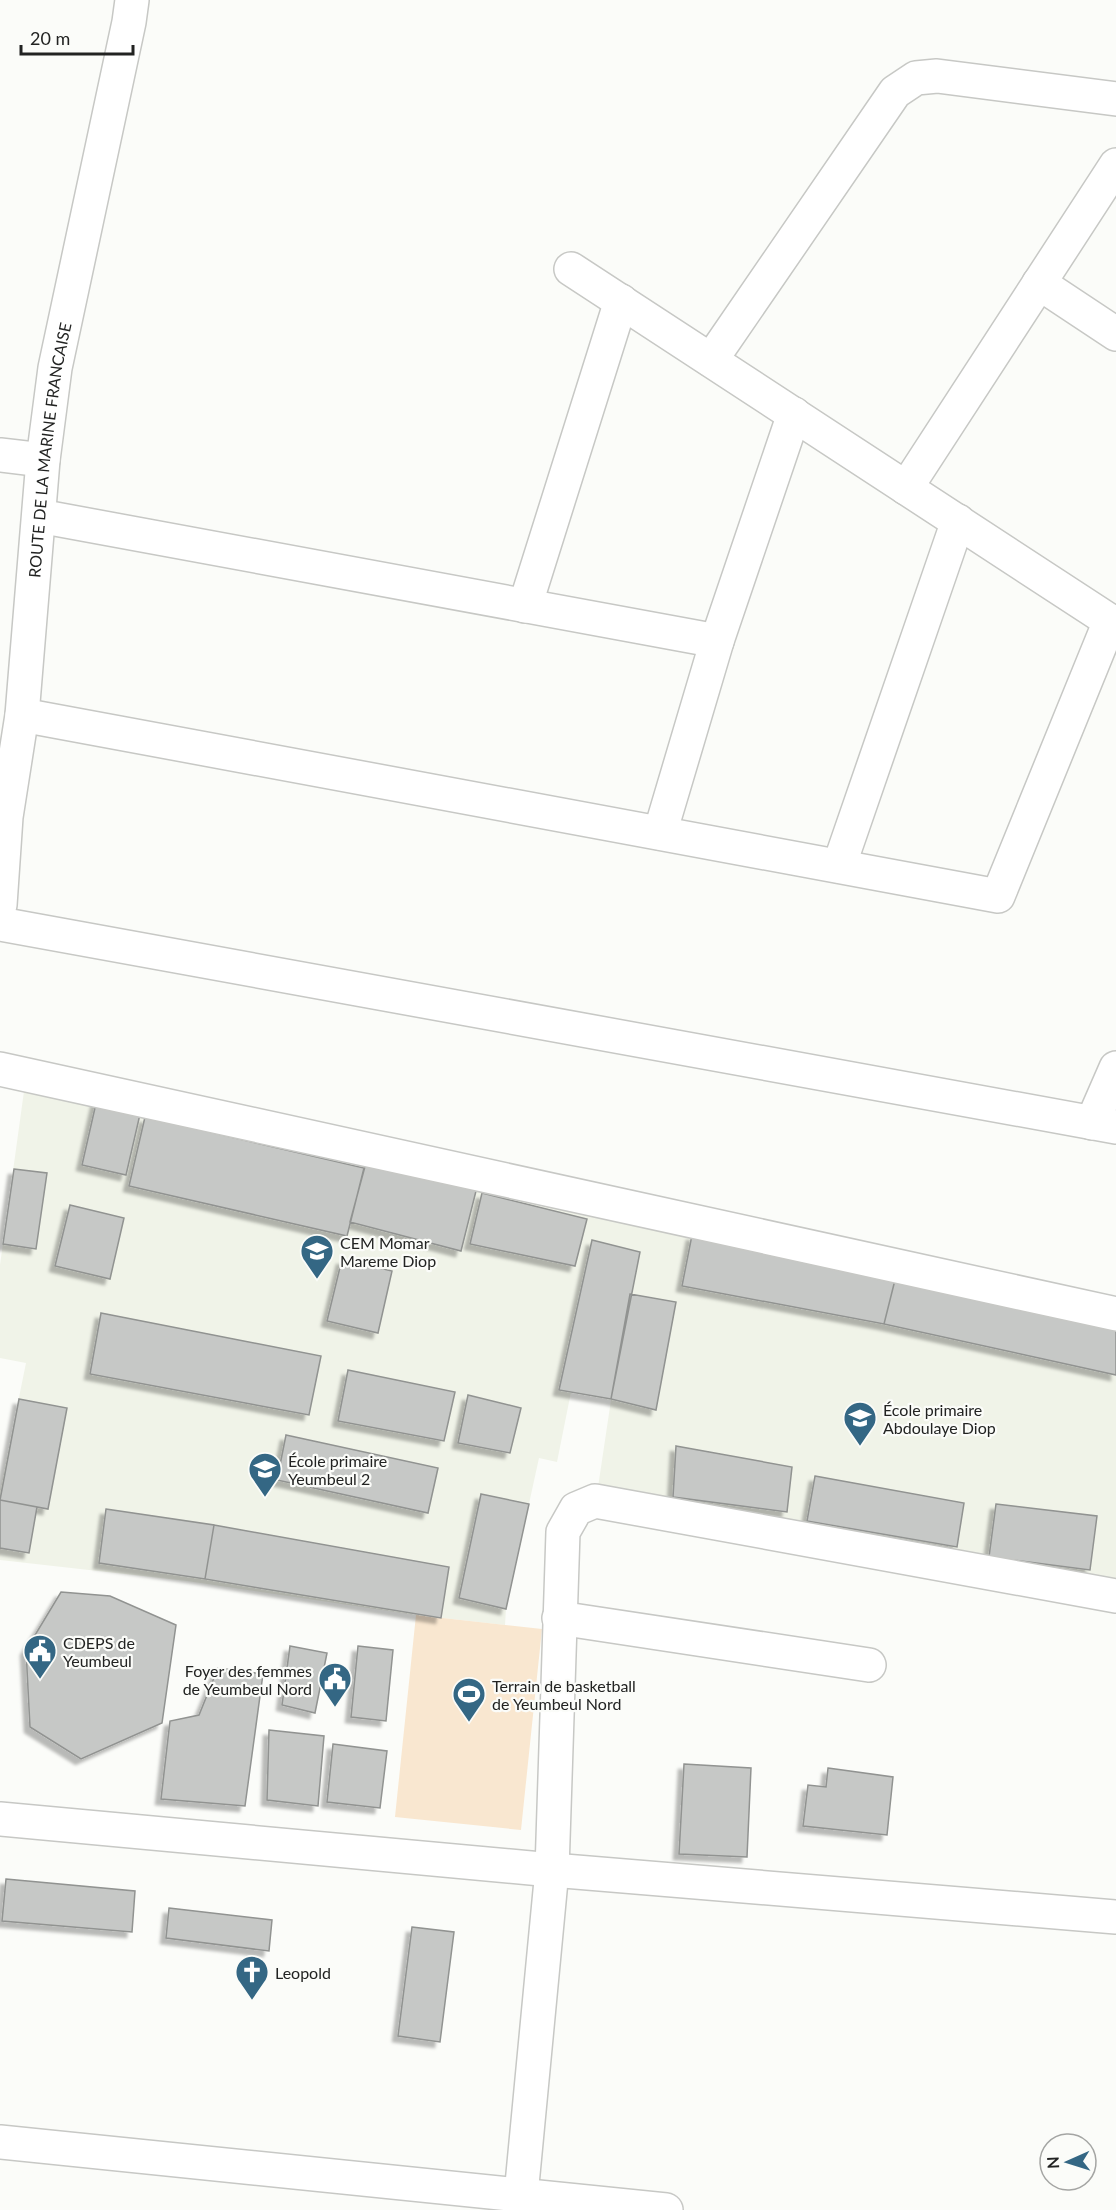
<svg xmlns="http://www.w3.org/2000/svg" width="1116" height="2210" font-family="Lato,sans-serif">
<defs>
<filter id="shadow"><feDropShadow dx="-5.5" dy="5.5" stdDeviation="1.5" flood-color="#0004"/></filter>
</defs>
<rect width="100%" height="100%" fill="#fbfcf9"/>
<path fill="#f0f3e8" d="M 25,1084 L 1116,1323 L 1116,1589 L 597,1494 L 611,1400 L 571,1392 L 557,1462 L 539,1458 L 506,1609 L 505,1625 L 416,1615 L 187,1581 L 0,1560 L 0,1491 L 26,1363 L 0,1358 L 0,1265 Z"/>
<path fill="#f9e7d0" d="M 416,1615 L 542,1629 L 521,1830 L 395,1817 Z"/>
<path fill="#c6c8c6" stroke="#919391" stroke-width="1.5" filter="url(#shadow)" d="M 97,1099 L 141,1110 L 126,1175 L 82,1165 Z
M 145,1117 L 364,1168 L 347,1236 L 129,1186 Z
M 367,1159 L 477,1187 L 461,1251 L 350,1222 Z
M 14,1169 L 47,1173 L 36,1249 L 3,1244 Z
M 482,1193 L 587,1219 L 575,1266 L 470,1244 Z
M 70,1205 L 124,1218 L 110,1279 L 55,1266 Z
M 692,1235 L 896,1276 L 884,1324 L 682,1286 Z
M 592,1240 L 640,1252 L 611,1399 L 559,1390 Z
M 342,1259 L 392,1271 L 378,1333 L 327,1321 Z
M 896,1276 L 1116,1323 L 1116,1375 L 884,1324 Z
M 630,1294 L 676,1302 L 656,1410 L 611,1399 Z
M 101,1313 L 321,1356 L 309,1415 L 90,1374 Z
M 348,1370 L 455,1392 L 444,1441 L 338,1421 Z
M 468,1395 L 521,1408 L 510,1453 L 458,1443 Z
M 19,1399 L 67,1408 L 48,1509 L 0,1500 Z
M 286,1435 L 438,1468 L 428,1513 L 277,1480 Z
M 676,1446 L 792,1467 L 787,1512 L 673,1497 Z
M 815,1476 L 964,1503 L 957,1547 L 807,1521 Z
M 481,1494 L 529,1504 L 506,1609 L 459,1598 Z
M 0,1500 L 37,1507 L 29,1553 L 0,1548 Z
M 996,1504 L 1097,1516 L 1090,1570 L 989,1557 Z
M 106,1509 L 214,1525 L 205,1579 L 99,1563 Z
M 214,1525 L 449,1567 L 441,1618 L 205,1579 Z
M 61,1592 L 110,1596 L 176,1625 L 162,1723 L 81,1759 L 30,1727 L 26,1650 Z
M 290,1646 L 327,1653 L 315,1713 L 282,1705 Z
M 358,1646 L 393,1650 L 386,1721 L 351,1717 Z
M 218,1668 L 263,1674 L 245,1806 L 161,1799 L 170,1721 L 199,1715 Z
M 269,1730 L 324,1736 L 318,1806 L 267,1800 Z
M 333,1744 L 387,1751 L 380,1808 L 327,1802 Z
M 684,1764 L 751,1768 L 747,1857 L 679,1854 Z
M 828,1768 L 893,1777 L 887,1835 L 803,1826 L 808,1785 L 826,1787 Z
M 6,1879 L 135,1891 L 132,1932 L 2,1921 Z
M 169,1908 L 272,1920 L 269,1951 L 166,1938 Z
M 412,1927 L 454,1932 L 440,2042 L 398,2036 Z"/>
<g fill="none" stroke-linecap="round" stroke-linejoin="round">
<g stroke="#c7c8c5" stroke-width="36">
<g id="minor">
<path d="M 571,269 L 1116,625"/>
<path d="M 1039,283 L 1116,334"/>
<path d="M 711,360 L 895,92 L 916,78 L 937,76 L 1116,99"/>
<path d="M 0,455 L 43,460"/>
<path d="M 906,488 L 1116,165"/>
<path d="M 39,516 L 717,641"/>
<path d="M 525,606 L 621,301"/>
<path d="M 22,715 L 998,896 L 1110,621"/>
<path d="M 660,833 L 717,641 L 794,414"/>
<path d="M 839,866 L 958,521"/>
<path id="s1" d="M 0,905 L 6,817 L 22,715 L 43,460 L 55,368 L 129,22 L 132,0"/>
<path d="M 0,924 L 1116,1127"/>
<path d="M 0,1069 L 1116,1314"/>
<path d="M 1092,1123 L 1116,1068"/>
<path d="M 559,1618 L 869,1665"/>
<path d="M 0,1819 L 552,1870 L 1116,1917"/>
<path d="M 0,2142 L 666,2210"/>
<path d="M 521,2195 L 552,1870 L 563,1532 L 576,1509 L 595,1501 L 1116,1596"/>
</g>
</g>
<use href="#minor" stroke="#fff" stroke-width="33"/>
</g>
<defs>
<g id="school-pin" transform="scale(1.725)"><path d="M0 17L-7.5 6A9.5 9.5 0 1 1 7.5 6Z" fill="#346784" stroke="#fbfcf9"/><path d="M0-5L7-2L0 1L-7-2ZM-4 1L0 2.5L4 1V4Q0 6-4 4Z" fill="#fff"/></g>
<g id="civic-pin" transform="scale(1.725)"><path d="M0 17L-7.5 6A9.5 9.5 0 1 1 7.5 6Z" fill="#346784" stroke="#fbfcf9"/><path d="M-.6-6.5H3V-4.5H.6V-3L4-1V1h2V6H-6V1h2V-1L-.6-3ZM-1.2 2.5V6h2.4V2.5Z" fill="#fff"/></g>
<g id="stadium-pin" transform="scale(1.725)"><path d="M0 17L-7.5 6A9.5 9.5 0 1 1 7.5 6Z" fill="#346784" stroke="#fbfcf9"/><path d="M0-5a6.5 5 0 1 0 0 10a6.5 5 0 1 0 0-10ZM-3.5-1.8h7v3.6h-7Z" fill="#fff"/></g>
<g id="church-pin" transform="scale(1.725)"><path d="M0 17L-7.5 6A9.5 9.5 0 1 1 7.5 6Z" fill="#346784" stroke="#fbfcf9"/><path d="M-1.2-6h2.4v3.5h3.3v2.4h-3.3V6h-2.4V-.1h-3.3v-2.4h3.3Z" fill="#fff"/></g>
</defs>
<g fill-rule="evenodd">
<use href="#school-pin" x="317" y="1251"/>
<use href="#school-pin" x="860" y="1418"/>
<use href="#school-pin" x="265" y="1469"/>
<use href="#civic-pin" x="40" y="1651"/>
<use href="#civic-pin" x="335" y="1679"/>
<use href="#stadium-pin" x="469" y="1694"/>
<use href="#church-pin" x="252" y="1972"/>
</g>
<g text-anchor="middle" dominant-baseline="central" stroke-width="4.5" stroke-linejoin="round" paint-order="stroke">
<g font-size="16" fill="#222322" stroke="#fbfcf9">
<text stroke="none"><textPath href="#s1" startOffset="458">ROUTE DE LA MARINE FRANCAISE</textPath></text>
</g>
<g font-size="16" fill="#222322" stroke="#fbfcf9" text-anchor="start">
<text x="340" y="1242">CEM Momar<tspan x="340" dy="18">Mareme Diop</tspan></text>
<text x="883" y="1409">École primaire<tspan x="883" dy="18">Abdoulaye Diop</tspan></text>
<text x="288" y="1460">École primaire<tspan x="288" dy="18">Yeumbeul 2</tspan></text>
<text x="63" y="1642">CDEPS de<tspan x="63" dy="18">Yeumbeul</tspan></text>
<text x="312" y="1670" text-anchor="end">Foyer des femmes<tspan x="312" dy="18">de Yeumbeul Nord</tspan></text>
<text x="492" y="1685">Terrain de basketball<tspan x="492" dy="18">de Yeumbeul Nord</tspan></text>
<text x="275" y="1972">Leopold</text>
</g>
</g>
<g transform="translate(1068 2162) rotate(267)"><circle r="28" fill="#fbfcf9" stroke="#a4a5a3" stroke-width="1.5"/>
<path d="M0-4.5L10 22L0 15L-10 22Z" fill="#346784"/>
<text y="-9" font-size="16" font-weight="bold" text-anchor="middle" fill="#222322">N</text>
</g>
<path d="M21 45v9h112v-9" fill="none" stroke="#222322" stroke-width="3"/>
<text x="30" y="45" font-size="18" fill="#222322" stroke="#fbfcf9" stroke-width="4.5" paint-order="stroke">20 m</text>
</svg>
